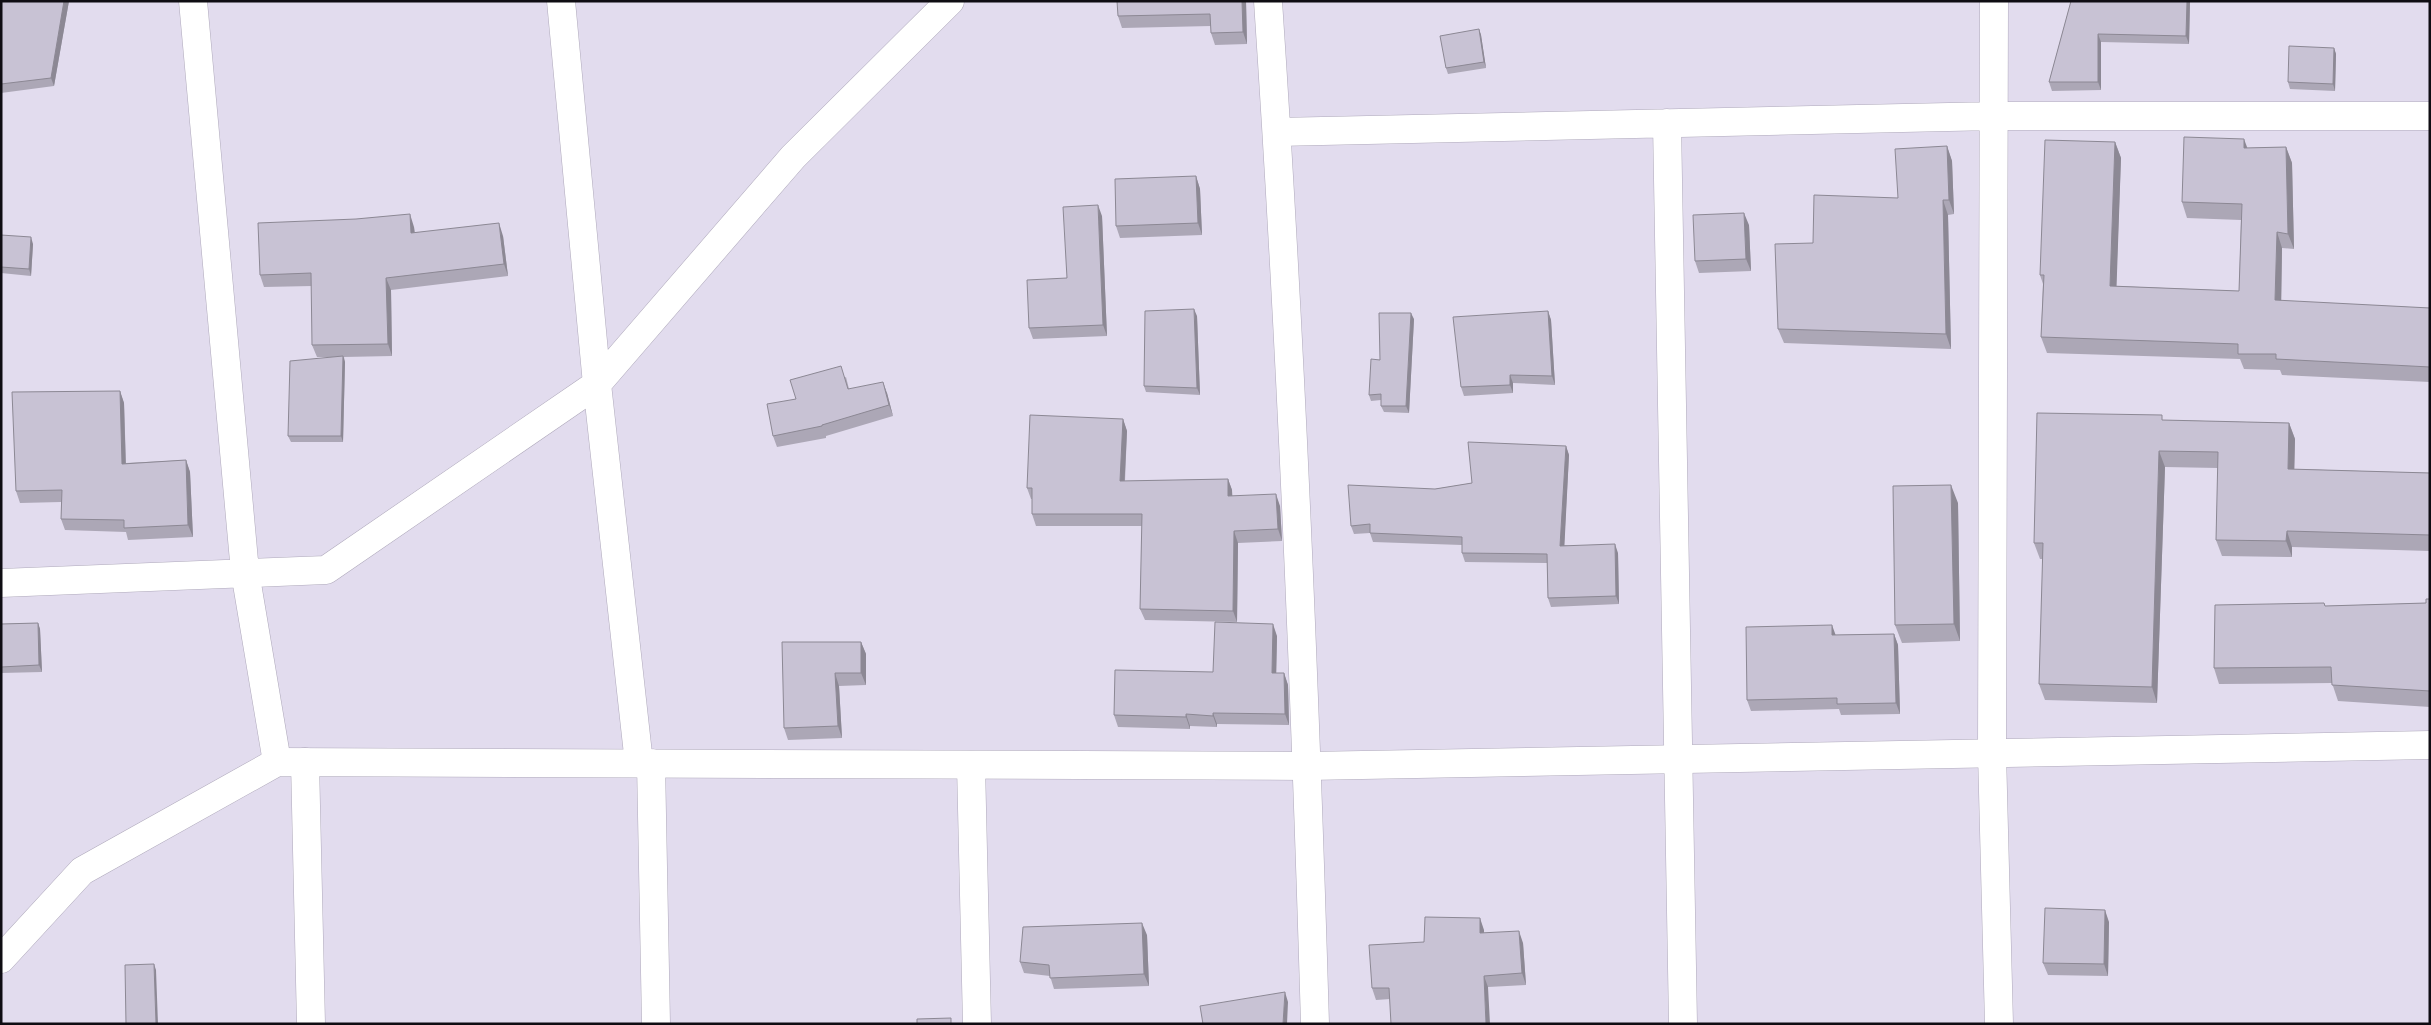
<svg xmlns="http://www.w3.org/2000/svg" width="2431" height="1025" font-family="'Sofia Sans Condensed',sans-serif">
<rect width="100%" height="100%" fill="#e2dcee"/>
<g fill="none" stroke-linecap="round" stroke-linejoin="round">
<g stroke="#afa9bb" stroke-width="29">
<path id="minor" d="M 193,1 L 245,572 L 277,762
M 561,1 L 597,384 L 639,763
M 1268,1 C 1291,342 1305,683 1315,1024
M 1994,1 L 1992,753 L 1999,1024
M 1667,123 L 1683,1024
M 1277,132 L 1994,116 L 2430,116
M 1,583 L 326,570 L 597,384 L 793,157 L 950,1
M 305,762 L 311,1024
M 651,763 L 656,1024
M 971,765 L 977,1024"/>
</g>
<g stroke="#afa9bb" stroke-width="29">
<path id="tertiary" d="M 1,959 L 82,871 L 277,762 L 1308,766 L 2430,745"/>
</g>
<use href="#minor" stroke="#fff" stroke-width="28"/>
<use href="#tertiary" stroke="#fff" stroke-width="28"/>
</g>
<path fill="#aca7b6" d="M 1,1 L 69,1 L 54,86 L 1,93 Z
M 1246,1 L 1247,44 L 1215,45 L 1211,33 L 1211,26 L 1122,28 L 1118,16 Z
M 2071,1 L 2190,1 L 2189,44 L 2101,42 L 2101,90 L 2052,91 L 2049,82 Z
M 1479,29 L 1481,35 L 1486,68 L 1448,74 L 1446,68 Z
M 2334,48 L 2336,54 L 2335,91 L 2290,89 L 2288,82 Z
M 2115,142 L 2121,158 L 2116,286 L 2239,291 L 2241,220 L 2187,218 L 2182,202 L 2248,148 L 2286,147 L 2292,163 L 2294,249 L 2282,248 L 2281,301 L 2430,308 L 2430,382 L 2282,375 L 2280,370 L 2244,369 L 2240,359 L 2047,353 L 2041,337 L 2043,284 L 2040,275 Z
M 1947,146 L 1952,161 L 1954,214 L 1948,215 L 1951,349 L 1784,343 L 1778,329 L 1813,243 L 1898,198 Z
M 1196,176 L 1200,189 L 1202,235 L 1120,238 L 1116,226 Z
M 1102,216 L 1107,336 L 1033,339 L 1029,328 L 1067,278 Z
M 1749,225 L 1751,271 L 1699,273 L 1695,261 Z
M 414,227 L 415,232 L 503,236 L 508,276 L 391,290 L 392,356 L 344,357 L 345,362 L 343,442 L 291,442 L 288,436 L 330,357 L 317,357 L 312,345 L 312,286 L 264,287 L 260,275 Z
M 1,235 L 33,244 L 31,276 L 1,273 Z
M 1548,311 L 1551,320 L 1555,385 L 1513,383 L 1513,393 L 1464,396 L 1461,387 Z
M 1197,316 L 1200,395 L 1146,392 L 1144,386 Z
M 1414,319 L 1409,413 L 1384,412 L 1381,406 L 1381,400 L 1371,401 L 1369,395 L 1380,360 Z
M 846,377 L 849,389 L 887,393 L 893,416 L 826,436 L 826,438 L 777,447 L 773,436 L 796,399 Z
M 120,391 L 124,403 L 126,463 L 186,460 L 190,472 L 193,537 L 128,540 L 126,532 L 65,530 L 61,519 L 61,502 L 20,503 L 16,491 Z
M 1123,419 L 1127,431 L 1125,481 L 1228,479 L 1232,490 L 1232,496 L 1280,506 L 1282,541 L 1238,543 L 1237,622 L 1145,620 L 1140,609 L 1142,526 L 1036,526 L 1032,514 L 1032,499 L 1031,499 L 1027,488 Z
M 2164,420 L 2289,423 L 2295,439 L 2294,469 L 2430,473 L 2430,551 L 2292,547 L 2292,557 L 2222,556 L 2216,540 L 2218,468 L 2165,467 L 2157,703 L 2045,700 L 2039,684 L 2043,559 L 2040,559 L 2034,543 Z
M 1566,446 L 1569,455 L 1564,545 L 1618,553 L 1619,604 L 1551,607 L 1548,598 L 1547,563 L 1465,562 L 1462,553 L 1462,545 L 1373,542 L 1370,533 L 1354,534 L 1351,526 L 1435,489 L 1472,483 Z
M 1958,503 L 1960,641 L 1902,643 L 1895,625 Z
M 2430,599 L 2430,707 L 2338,701 L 2332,683 L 2219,684 L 2214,668 L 2324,603 L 2325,606 L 2426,603 Z
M 38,623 L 40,629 L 42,672 L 1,673 L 1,624 Z
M 1894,634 L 1898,645 L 1900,714 L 1841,715 L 1839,709 L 1751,711 L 1747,700 L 1835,635 Z
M 1277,636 L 1276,673 L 1284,673 L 1288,685 L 1289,725 L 1217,724 L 1217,727 L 1190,726 L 1190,729 L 1118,727 L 1114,715 L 1213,672 Z
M 861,642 L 866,654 L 866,685 L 839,686 L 842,738 L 788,740 L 784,728 Z
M 2109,922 L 2108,976 L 2048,975 L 2043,963 Z
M 1484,930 L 1484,933 L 1523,943 L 1526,985 L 1488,987 L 1390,999 L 1376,1000 L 1372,988 L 1424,942 Z
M 1147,935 L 1149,986 L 1054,989 L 1050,976 L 1024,973 L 1020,962 Z"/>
<path fill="#8c8894" d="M 64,1 L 69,1 L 54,86 L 51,78 Z
M 1242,1 L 1246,1 L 1247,44 L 1243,32 Z
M 2187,1 L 2190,1 L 2189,44 L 2186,36 Z
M 1479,29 L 1481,35 L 1486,68 L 1484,62 Z
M 2098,34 L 2101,42 L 2101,90 L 2098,82 Z
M 2334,48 L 2336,54 L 2335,91 L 2333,84 Z
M 2244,139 L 2250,155 L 2244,148 Z
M 2115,142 L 2121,158 L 2116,302 L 2110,286 Z
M 1947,146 L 1952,161 L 1954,214 L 1949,200 Z
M 2286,147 L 2292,163 L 2294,249 L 2288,234 Z
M 1196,176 L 1200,189 L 1202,235 L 1198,223 Z
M 1943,200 L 1948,215 L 1951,349 L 1946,334 Z
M 1098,205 L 1102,216 L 1107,336 L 1103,325 Z
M 1744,213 L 1749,225 L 1751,271 L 1746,259 Z
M 410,214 L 414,227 L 415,245 L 411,233 Z
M 499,223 L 503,236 L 508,276 L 504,264 Z
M 2277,232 L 2282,248 L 2281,316 L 2275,300 Z
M 31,237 L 33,244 L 31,276 L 29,269 Z
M 386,278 L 391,290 L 392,356 L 388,344 Z
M 1194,309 L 1197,316 L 1200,395 L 1197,388 Z
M 1548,311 L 1551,320 L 1555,385 L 1552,376 Z
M 1411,313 L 1414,319 L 1409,413 L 1406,406 Z
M 343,356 L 345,362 L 343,442 L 341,436 Z
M 1510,375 L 1513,383 L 1513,393 L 1510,385 Z
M 883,382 L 887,393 L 893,416 L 889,405 Z
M 120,391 L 124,403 L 126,475 L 122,464 Z
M 1123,419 L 1127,431 L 1124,492 L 1120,481 Z
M 2289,423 L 2295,439 L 2294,485 L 2288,469 Z
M 1566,446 L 1569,455 L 1564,554 L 1560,546 Z
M 2159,451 L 2165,467 L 2157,703 L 2152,687 Z
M 186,460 L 190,472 L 193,537 L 188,525 Z
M 1228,479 L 1232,490 L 1233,507 L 1228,496 Z
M 1951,485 L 1958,503 L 1960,641 L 1954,624 Z
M 1276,494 L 1280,506 L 1282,541 L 1278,529 Z
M 1234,531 L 1238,543 L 1237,622 L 1233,611 Z
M 2287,531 L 2292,547 L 2292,557 L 2286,541 Z
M 1615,544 L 1618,553 L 1619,604 L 1616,596 Z
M 38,623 L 40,629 L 42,672 L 39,665 Z
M 1273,624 L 1277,636 L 1276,685 L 1272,673 Z
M 1832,625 L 1836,636 L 1832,635 Z
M 1894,634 L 1898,645 L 1900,714 L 1896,703 Z
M 861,642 L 866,654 L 866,685 L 861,673 Z
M 835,673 L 839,686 L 842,738 L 838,726 Z
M 1284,673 L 1288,685 L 1289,725 L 1285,714 Z
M 1213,713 L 1217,724 L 1217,727 L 1213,716 Z
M 1186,714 L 1190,726 L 1190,729 L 1186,717 Z
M 2105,910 L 2109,922 L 2108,976 L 2104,964 Z
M 1480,918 L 1484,930 L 1484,945 L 1480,933 Z
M 1142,923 L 1147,935 L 1149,986 L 1144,974 Z
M 1519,931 L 1523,943 L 1526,985 L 1522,973 Z
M 154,964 L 156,970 L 158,1024 L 156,1024 Z
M 1484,976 L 1488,987 L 1490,1024 L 1486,1024 Z
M 1285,992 L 1288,1002 L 1287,1024 L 1283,1024 Z"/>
<path fill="#c8c2d4" stroke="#8c8894" d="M 1,1 L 64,1 L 51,78 L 1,84 Z
M 1117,1 L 1242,1 L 1243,32 L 1211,33 L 1210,14 L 1118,16 Z
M 2071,1 L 2187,1 L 2186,36 L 2098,34 L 2098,82 L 2049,82 Z
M 1479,29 L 1484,62 L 1446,68 L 1440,36 Z
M 2289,46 L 2334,48 L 2333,84 L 2288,82 Z
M 2184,137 L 2244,139 L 2244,148 L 2286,147 L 2288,234 L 2277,232 L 2275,300 L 2430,308 L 2430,367 L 2276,359 L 2276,354 L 2238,354 L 2238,344 L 2041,337 L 2044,275 L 2040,275 L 2045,140 L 2115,142 L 2110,286 L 2239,291 L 2242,204 L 2182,202 Z
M 1947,146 L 1949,200 L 1943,200 L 1946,334 L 1778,329 L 1775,244 L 1813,243 L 1814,195 L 1898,198 L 1895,149 Z
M 1196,176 L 1198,223 L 1116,226 L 1115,179 Z
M 1098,205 L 1103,325 L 1029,328 L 1027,280 L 1067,278 L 1063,207 Z
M 1744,213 L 1746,259 L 1695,261 L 1693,215 Z
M 410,214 L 411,233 L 499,223 L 504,264 L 386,278 L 388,344 L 312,345 L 311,273 L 260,275 L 258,223 L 356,219 Z
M 1,235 L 31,237 L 29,269 L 1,267 Z
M 1194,309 L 1197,388 L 1144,386 L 1145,311 Z
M 1548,311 L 1552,376 L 1510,375 L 1510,385 L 1461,387 L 1453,317 Z
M 1379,313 L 1411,313 L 1406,406 L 1381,406 L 1381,394 L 1369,395 L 1371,359 L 1380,360 Z
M 343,356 L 341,436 L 288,436 L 290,361 Z
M 841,366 L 848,389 L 883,382 L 889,405 L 822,425 L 822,426 L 773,436 L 767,404 L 796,399 L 790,380 Z
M 120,391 L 122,464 L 186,460 L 188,525 L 124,528 L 124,520 L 61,519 L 62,490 L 16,491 L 12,392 Z
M 2037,413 L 2162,415 L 2162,420 L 2289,423 L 2288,469 L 2430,473 L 2430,535 L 2287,531 L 2286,541 L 2216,540 L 2218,452 L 2159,451 L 2152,687 L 2039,684 L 2043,543 L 2034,543 Z
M 1030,415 L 1123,419 L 1120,481 L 1228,479 L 1228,496 L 1276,494 L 1278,529 L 1234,531 L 1233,611 L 1140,609 L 1142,514 L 1032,514 L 1032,488 L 1027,488 Z
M 1468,442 L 1566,446 L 1560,546 L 1615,544 L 1616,596 L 1548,598 L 1547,554 L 1462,553 L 1462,537 L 1370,533 L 1370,524 L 1351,526 L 1348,485 L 1435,489 L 1472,483 Z
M 1951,485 L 1954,624 L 1895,625 L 1893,486 Z
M 2426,599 L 2430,599 L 2430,691 L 2332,685 L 2331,667 L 2214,668 L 2215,605 L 2324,603 L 2325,606 L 2426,603 Z
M 1215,622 L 1273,624 L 1272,673 L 1284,673 L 1285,714 L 1213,713 L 1213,716 L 1186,714 L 1186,717 L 1114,715 L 1115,670 L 1213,672 Z
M 38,623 L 39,665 L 1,667 L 1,624 Z
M 1832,625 L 1832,635 L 1894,634 L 1896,703 L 1837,704 L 1837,698 L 1747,700 L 1746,627 Z
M 782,642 L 861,642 L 861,673 L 835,673 L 838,726 L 784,728 Z
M 2045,908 L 2105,910 L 2104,964 L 2043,963 Z
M 1425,917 L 1480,918 L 1480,933 L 1519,931 L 1522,973 L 1484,976 L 1486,1024 L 1391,1024 L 1389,988 L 1372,988 L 1369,945 L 1424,942 Z
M 1142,923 L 1144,974 L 1050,978 L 1049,965 L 1020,962 L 1023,927 Z
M 154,964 L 156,1024 L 126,1024 L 125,965 Z
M 1285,992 L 1283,1024 L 1203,1024 L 1200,1006 Z
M 951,1018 L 951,1024 L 917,1024 L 917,1019 Z"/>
<rect width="2431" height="1025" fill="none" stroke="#0f0d13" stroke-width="5"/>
</svg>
